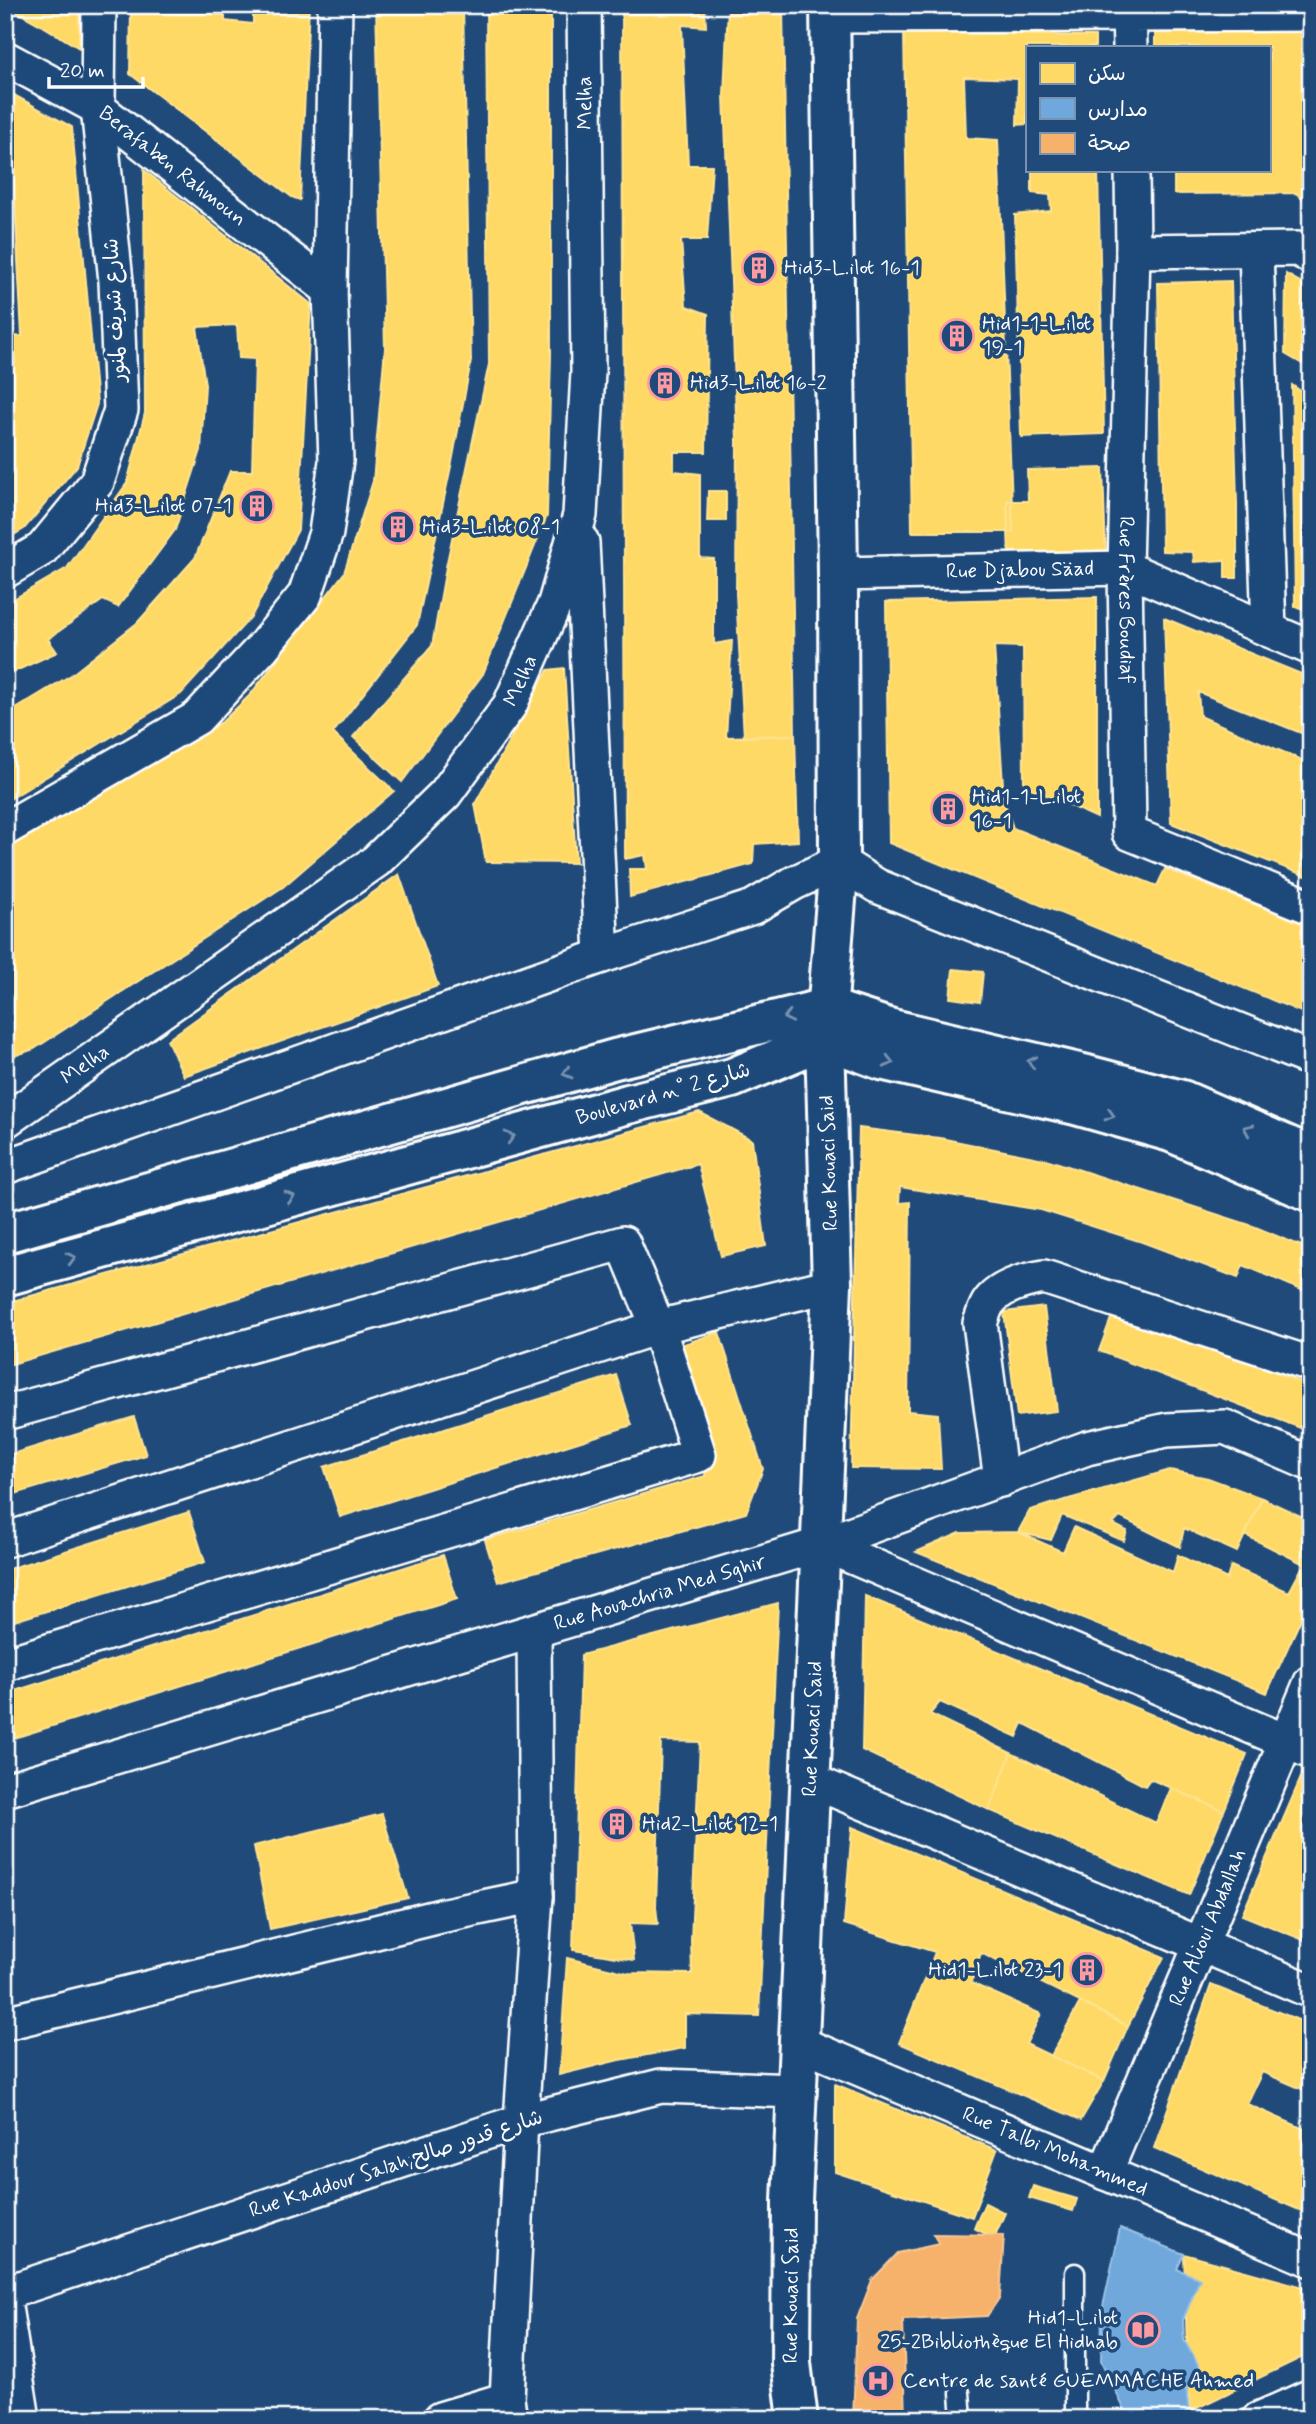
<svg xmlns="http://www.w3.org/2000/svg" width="1316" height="2424" font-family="Mynerve,'Playpen Sans Arabic',sans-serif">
<rect width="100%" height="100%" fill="#1f4a7a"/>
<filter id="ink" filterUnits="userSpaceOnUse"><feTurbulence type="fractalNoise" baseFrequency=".0143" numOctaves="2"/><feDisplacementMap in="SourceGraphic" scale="14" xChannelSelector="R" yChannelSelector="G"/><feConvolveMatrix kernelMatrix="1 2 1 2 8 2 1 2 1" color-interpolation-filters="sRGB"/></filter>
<g filter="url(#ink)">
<path fill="#ffd966" stroke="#ffe494" stroke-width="2" d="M 5,5 L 79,5 L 79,48 L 46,28 Z
M 131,5 L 225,5 L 225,21 L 253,24 L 253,5 L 309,5 L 300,200 L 292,197 L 130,74 Z
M 376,5 L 463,5 L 471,361 L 453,457 L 417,625 L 333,733 L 394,791 L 283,887 L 34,1049 L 5,1059 L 5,850 L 222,722 L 250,695 L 344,573 L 373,481 L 385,348 Z
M 486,5 L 551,5 L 551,355 L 547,516 L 483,674 L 402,782 L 353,737 L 432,646 L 446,567 L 489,364 Z
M 622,5 L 705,5 L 706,27 L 682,25 L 688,165 L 712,165 L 707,240 L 681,240 L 686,306 L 708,314 L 706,452 L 674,452 L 674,471 L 700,474 L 700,558 L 714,559 L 714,644 L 732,641 L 726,737 L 795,735 L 798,841 L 754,844 L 753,864 L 630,897 L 629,869 L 647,869 L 645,855 L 625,859 Z
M 728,5 L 783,5 L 795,735 L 744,737 L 736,594 L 737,441 L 724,95 Z
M 1311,22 L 1311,88 L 1303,85 L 1303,115 L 1311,115 L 1311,207 L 1296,193 L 1174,194 L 1174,170 L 1269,170 L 1269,47 L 1155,47 L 1155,26 Z
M 904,32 L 1095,36 L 1095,47 L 1027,47 L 1027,124 L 1017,125 L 1018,79 L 964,77 L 966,138 L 998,140 L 1013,532 L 912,532 Z
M 5,90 L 72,127 L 97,404 L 77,466 L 24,529 L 5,540 L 5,390 L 12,372 L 5,370 L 5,337 L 22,336 L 14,184 L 5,155 Z
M 144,170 L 311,304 L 298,530 L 251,617 L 181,694 L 5,802 L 5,715 L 71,675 L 137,623 L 195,558 L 230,471 L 252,471 L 255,359 L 239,358 L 237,325 L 197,327 L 205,385 L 201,450 L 175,530 L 118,607 L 103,600 L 48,639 L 57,652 L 5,676 L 5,604 L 67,568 L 127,483 L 145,413 Z
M 1032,170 L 1098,170 L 1104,434 L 1021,437 L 1015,215 L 1051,211 L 1050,195 L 1032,193 Z
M 1286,274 L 1311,288 L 1311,369 L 1285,354 Z
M 1231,281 L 1237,504 L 1237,578 L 1225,578 L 1225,560 L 1194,562 L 1193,552 L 1162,551 L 1158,283 Z
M 1292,385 L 1311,398 L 1311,612 L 1295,606 Z
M 1103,468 L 1106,557 L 1009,559 L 1007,501 L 1028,501 L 1027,470 Z
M 708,491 L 726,491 L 726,521 L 707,521 Z
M 1097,597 L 1097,818 L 1024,785 L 1023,647 L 994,646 L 1004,800 L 1013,828 L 1157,886 L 1165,869 L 1311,927 L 1311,1016 L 889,843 L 886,602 Z
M 1164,618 L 1311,678 L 1311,737 L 1198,692 L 1200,716 L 1311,764 L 1311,878 L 1171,823 Z
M 564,668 L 576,863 L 486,862 L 475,804 L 548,670 Z
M 399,874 L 438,986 L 184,1076 L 167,1040 Z
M 953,969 L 983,972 L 980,1002 L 950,998 Z
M 699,1112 L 752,1140 L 766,1246 L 721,1256 L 698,1164 L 5,1366 L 5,1303 Z
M 859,1128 L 940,1138 L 1049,1160 L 1253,1226 L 1311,1250 L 1311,1294 L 1243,1265 L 1238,1278 L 1142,1242 L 1041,1210 L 900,1187 L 899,1203 L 910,1202 L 908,1411 L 938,1414 L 941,1469 L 851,1468 Z
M 1044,1307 L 1057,1411 L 1017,1416 L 1004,1312 Z
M 1114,1310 L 1311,1386 L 1311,1432 L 1099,1351 Z
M 719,1332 L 763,1469 L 746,1513 L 498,1582 L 485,1540 L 705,1476 L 709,1444 L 675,1347 Z
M 616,1375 L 632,1425 L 340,1517 L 324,1467 Z
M 134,1417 L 146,1455 L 5,1497 L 5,1456 Z
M 1170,1470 L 1208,1478 L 1262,1498 L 1237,1552 L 1184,1528 L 1180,1547 L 1120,1517 L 1113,1524 L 1127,1531 L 1124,1541 L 1062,1515 L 1051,1540 L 1018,1532 L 1030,1510 Z
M 1262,1498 L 1311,1521 L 1311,1597 L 1267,1693 L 916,1552 L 960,1533 L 1018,1532 L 1063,1552 L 1074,1527 L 1173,1572 L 1178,1555 L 1227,1579 L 1231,1566 L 1289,1592 L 1304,1564 L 1245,1535 Z
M 189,1512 L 205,1562 L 5,1624 L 5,1570 Z
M 443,1555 L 457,1599 L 5,1741 L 5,1694 Z
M 865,1596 L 1247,1754 L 1224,1811 L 1150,1779 L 1145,1786 L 1023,1723 L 1017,1737 L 940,1702 L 930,1714 L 1011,1753 L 989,1810 L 862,1750 Z
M 778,1603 L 759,2016 L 685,2014 L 685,2048 L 615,2061 L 559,2075 L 567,1958 L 628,1973 L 692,1974 L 691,1940 L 700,1742 L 661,1741 L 656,1907 L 658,1924 L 630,1923 L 634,1960 L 573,1950 L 581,1655 Z
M 1011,1753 L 1156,1823 L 1171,1788 L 1224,1811 L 1189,1895 L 989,1810 Z
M 1302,1775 L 1311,1779 L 1311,1943 L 1242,1915 Z
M 382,1814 L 408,1898 L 270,1929 L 254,1846 Z
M 852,1827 L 1164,1957 L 1128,2026 L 981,1953 L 971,1983 L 1041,2014 L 1026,2044 L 1104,2081 L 1081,2120 L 899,2043 L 935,1952 L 844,1924 Z
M 1211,1985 L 1311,2025 L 1311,2093 L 1262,2072 L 1247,2104 L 1311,2132 L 1311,2215 L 1154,2148 Z
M 1080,2002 L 1128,2026 L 1104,2081 L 1051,2056 Z
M 835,2084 L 997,2150 L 972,2217 L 835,2172 Z
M 1033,2186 L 1077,2199 L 1073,2211 L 1029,2198 Z
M 985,2203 L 1005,2213 L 994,2238 L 974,2228 Z
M 1184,2254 L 1311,2289 L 1311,2353 L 1189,2412 Z"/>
<path fill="#6fa8dc" stroke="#9ac2e6" stroke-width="2" d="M 1120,2228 L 1184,2254 L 1177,2269 L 1200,2279 L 1183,2320 L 1184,2340 L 1207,2380 L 1186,2388 L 1189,2412 L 1170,2419 L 1129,2419 L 1101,2361 L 1102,2311 Z"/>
<path fill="#f6b26b" stroke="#f9c997" stroke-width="2" d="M 933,2234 L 1004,2235 L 1000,2297 L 987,2316 L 903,2320 L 906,2418 L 929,2413 L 930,2419 L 853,2419 L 857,2319 L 872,2280 L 898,2253 L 939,2244 Z"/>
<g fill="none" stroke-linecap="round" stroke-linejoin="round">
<g stroke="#fff" stroke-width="23">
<path id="service" d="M 960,2393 L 962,2419
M 1075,2419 L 1075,2273"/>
</g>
<g stroke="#fff" stroke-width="38">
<g id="minor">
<path d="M 830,16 L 1129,15"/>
<path d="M 1130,47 L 1129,15 L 1311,14"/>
<path id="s1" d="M 5,58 L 98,108 L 330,290"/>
<path id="s2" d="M 1132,170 L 1133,251 L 1125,568 L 1129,833 L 1311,907"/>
<path d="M 1256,250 L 1269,630"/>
<path d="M 1133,251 L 1298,249 L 1311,257"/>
<path d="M 582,542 L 602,956"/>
<path d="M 5,571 L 42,549 L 97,482 L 121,410 L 116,281 L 98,108 L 99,5"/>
<path id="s3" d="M 838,574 L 1125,568 L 1311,648"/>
<path d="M 5,829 L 197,718 L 262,648 L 305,595 L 326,533 L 336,461 L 330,290 L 335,5"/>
<path id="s4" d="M 5,1121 L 376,861 L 445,794 L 510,705 L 555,603 L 580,515 L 588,372 L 584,5"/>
<path d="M 5,1167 L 602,956 L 753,907 L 794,883 L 839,862 L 877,886 L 1311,1059"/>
<path d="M 5,1413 L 623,1243 L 658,1327 L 699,1455 L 5,1664"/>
<path d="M 1001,1480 L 980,1323 C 983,1316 985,1307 989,1302 C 1001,1286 1026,1280 1044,1277 L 1311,1364"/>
<path d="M 5,1540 L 658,1327 L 832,1285"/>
<path d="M 822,1544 L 1311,1752"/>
<path d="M 810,1780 L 1311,1991"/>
<path id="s5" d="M 5,1790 L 822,1544 L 1087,1448 L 1167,1430 L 1225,1427 L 1311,1464"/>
<path d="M 5,2023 L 445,1915 L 536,1896"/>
<path id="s6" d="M 799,2043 L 1311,2260"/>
<path id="s7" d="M 1105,2173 L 1311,1682"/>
<path d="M 5,2293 L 521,2121 L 661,2086 L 796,2091"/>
<path d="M 5,2307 L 23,2419"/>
<path d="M 440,2419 L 507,2399"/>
<path d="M 510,2419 L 507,2399 L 521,2121 L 536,1896 L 534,1632"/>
<path d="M 1259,2419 L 1311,2396"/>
</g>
</g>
<g stroke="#fff" stroke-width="44">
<g id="tertiary">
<path id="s8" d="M 798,2419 L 791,2363 L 792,2201 L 832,1285 L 825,1039 L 839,862 L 838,574 L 830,5"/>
</g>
</g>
<g stroke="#fff" stroke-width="44">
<path id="secondary" d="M 5,1233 L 615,1059 L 827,1008 L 892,1029 L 1087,1075 L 1182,1100 L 1311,1156
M 5,1276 L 628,1104 L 732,1078 L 825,1039 L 881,1060 L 1076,1105 L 1171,1132 L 1311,1192"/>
</g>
<use href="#service" stroke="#1f4a7a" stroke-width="18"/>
<use href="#minor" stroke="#1f4a7a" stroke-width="33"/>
<use href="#tertiary" stroke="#1f4a7a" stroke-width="38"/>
<use href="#secondary" stroke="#1f4a7a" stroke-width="38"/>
</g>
<defs><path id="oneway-chevron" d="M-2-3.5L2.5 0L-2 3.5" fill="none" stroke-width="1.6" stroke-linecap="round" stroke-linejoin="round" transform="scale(1.75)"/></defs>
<g stroke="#7992af">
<use href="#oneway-chevron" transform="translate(788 1017) rotate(167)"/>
<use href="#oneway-chevron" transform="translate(889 1062) rotate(14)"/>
<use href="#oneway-chevron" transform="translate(1032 1062) rotate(-167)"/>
<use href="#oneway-chevron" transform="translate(567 1073) rotate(164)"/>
<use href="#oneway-chevron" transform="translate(1110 1115) rotate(16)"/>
<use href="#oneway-chevron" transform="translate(1248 1129) rotate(-156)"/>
<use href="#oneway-chevron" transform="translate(510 1137) rotate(-15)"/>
<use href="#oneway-chevron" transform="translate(290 1197) rotate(-15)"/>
<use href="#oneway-chevron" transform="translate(71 1258) rotate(-15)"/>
</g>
</g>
<defs>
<g id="building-ring" transform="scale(1.75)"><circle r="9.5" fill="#1f4a7a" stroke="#ff9aa2" stroke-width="1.5"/><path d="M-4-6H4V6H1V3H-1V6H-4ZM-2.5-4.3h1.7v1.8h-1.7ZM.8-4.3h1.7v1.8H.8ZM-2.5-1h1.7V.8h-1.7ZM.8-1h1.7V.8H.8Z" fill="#ff9aa2"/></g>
<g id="library-ring" transform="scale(1.75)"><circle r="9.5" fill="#1f4a7a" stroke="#ff9aa2" stroke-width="1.5"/><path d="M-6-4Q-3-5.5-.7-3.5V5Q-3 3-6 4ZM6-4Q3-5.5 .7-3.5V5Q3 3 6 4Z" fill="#ff9aa2"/></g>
<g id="hospital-ring" transform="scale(1.75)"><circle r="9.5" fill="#1f4a7a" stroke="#ff9aa2" stroke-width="1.5"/><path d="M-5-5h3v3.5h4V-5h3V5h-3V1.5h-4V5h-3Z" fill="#ff9aa2"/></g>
</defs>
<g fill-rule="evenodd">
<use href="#building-ring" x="759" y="268"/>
<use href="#building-ring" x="957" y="336"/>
<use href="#building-ring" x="665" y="383"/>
<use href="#building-ring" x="257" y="506"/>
<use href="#building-ring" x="398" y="527"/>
<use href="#building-ring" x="948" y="809"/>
<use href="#building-ring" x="617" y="1824"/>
<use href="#building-ring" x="1087" y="1970"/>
<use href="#library-ring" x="1143" y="2330"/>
<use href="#hospital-ring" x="878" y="2381"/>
</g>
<g text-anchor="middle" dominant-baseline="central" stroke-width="7" stroke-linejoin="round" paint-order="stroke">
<g font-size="21" fill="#fff" stroke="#1f4a7a">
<text transform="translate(585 103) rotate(-91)">Melha</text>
<text stroke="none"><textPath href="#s1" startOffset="200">Berafaben Rahmoun</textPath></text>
<text transform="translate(115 310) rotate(-93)">شارع شريف لمنور</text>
<text stroke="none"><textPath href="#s3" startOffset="182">Rue Djabou Säad</textPath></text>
<text stroke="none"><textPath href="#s2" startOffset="430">Rue Frères Boudiaf</textPath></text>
<text stroke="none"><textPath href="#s4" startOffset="686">Melha</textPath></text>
<text stroke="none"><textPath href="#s4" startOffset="98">Melha</textPath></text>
<text transform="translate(663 1094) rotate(-16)">Boulevard n° شارع 2</text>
<text transform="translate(829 1163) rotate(-92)">Rue Kouaci Said</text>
<text stroke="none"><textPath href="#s5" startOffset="684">Rue Aouachria Med Sghir</textPath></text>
<text stroke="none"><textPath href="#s8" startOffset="691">Rue Kouaci Said</textPath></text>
<text stroke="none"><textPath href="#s7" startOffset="266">Rue Alioui Abdallah</textPath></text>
<text stroke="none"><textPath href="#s6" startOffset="278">Rue Talbi Mohammed</textPath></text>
<text transform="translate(396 2164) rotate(-18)">Rue Kaddour Salah;شارع قدور صالح</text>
<text stroke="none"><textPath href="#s8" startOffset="124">Rue Kouaci Said</textPath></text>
</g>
<g font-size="21" fill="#fff" stroke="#1f4a7a" text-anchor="start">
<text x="784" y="268">Hid3-L.ilot 16-1</text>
<text x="982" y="324">Hid1-1-L.ilot<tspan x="982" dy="24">19-1</tspan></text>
<text x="690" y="383">Hid3-L.ilot 16-2</text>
<text x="232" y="506" text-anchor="end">Hid3-L.ilot 07-1</text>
<text x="422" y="527">Hid3-L.ilot 08-1</text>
<text x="972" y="797">Hid1-1-L.ilot<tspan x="972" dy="24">16-1</tspan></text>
<text x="642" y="1824">Hid2-L.ilot 12-1</text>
<text x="1062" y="1970" text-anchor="end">Hid1-L.ilot 23-1</text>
<text x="1118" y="2318" text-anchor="end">Hid1-L.ilot<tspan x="1118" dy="24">25-2Bibliothèque El Hidhab</tspan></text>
<text x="903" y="2381">Centre de santé GUEMMACHE Ahmed</text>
</g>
</g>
<rect width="1316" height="2424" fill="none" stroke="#1f4a7a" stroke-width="28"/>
<rect x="14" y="14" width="1288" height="2396" fill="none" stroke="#fff" stroke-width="2.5" filter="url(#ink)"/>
<rect x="1026" y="46" width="245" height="126" fill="#1f4a7a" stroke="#7992af" stroke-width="2"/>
<rect x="1040" y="63" width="35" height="21" fill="#ffd966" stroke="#7992af" stroke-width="2"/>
<text x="1088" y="80" font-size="21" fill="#ffffff">سكن</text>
<rect x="1040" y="98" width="35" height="21" fill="#6fa8dc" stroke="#7992af" stroke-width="2"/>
<text x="1088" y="116" font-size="21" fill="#ffffff">مدارس</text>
<rect x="1040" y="133" width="35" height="21" fill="#f6b26b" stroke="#7992af" stroke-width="2"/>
<text x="1088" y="150" font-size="21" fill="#ffffff">صحة</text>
<path d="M49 77v10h94v-10" fill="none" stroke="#ffffff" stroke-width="3.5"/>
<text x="60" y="77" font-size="21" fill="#ffffff" stroke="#1f4a7a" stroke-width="5" paint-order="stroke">20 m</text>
</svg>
